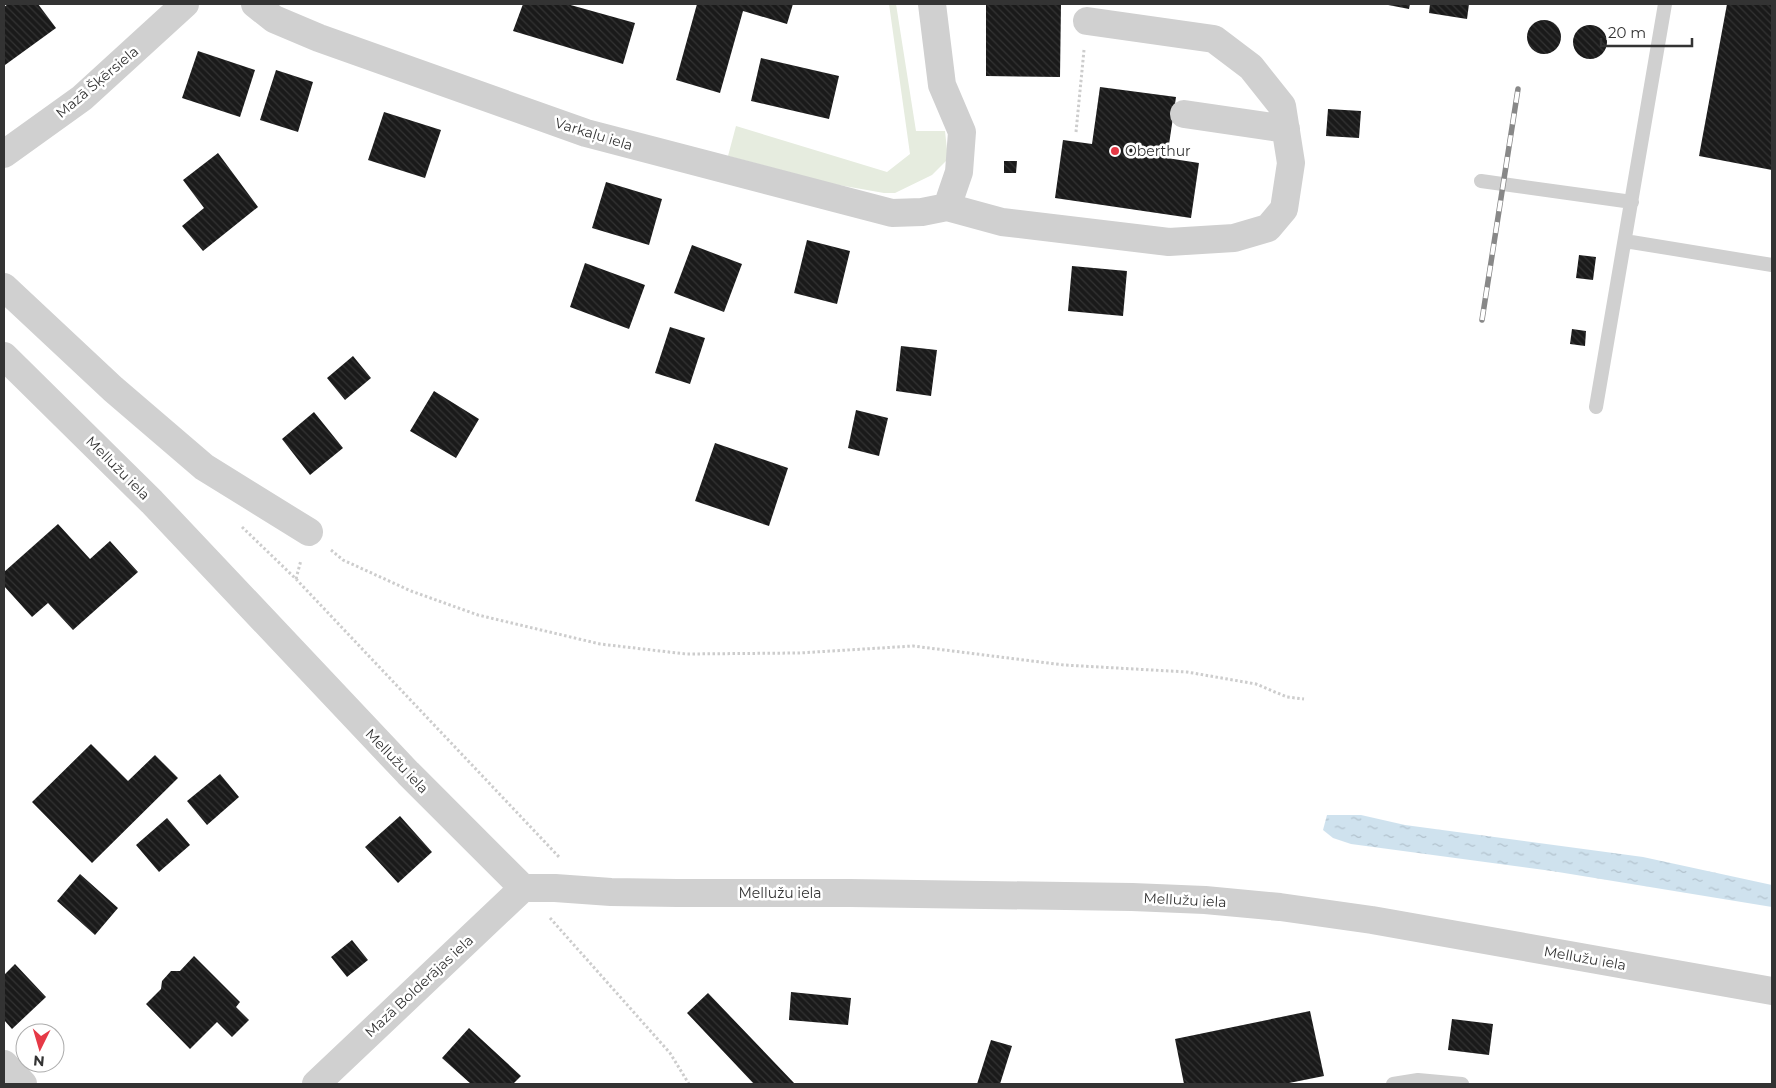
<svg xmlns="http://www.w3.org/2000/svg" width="1776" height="1088" font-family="Montserrat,sans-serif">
<defs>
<pattern id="water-ripples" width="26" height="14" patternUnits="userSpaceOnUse" patternTransform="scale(1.25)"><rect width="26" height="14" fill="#cfe2ee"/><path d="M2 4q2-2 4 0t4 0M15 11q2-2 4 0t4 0" fill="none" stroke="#b2c2cd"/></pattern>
<pattern id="building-back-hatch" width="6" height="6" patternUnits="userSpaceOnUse" patternTransform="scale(1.25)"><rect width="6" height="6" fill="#1a1a1a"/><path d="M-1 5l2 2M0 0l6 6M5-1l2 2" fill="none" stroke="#333"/></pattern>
</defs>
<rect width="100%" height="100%" fill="#fff"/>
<path fill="#e6ecdf" d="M 889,4 L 896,4 L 916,131 L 945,131 L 948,159 L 932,175 L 895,193 L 884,193 L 833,184 L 728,156 L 736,126 L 887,172 L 910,154 Z"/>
<path fill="url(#water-ripples)" d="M 1327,815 L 1361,815 L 1405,825 L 1643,857 L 1772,885 L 1772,907 L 1552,871 L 1351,844 L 1333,838 L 1323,830 Z"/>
<path fill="url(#building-back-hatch)" d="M 8,4 L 38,4 L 56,28 L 5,65 L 4,7 Z
M 523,4 L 567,4 L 635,23 L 623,64 L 513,31 Z
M 697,4 L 793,4 L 787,24 L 743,11 L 720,93 L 676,80 Z
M 986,4 L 1061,4 L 1060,77 L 986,76 Z
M 1383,4 L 1410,4 L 1409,9 Z
M 1430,4 L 1469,4 L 1467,19 L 1429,13 Z
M 1727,4 L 1772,4 L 1772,170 L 1699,156 Z
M1527 37a17 17 0 1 1 34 0a17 17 0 1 1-34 0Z
M1573 42a17 17 0 1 1 34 0a17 17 0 1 1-34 0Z
M 198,51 L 255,70 L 240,117 L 182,98 Z
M 761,58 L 839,76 L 829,119 L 751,101 Z
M 276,70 L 313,82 L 298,132 L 260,120 Z
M 1100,87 L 1176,97 L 1167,158 L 1199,163 L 1191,218 L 1055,198 L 1063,140 L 1092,144 Z
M 1328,109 L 1361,111 L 1359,138 L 1326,136 Z
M 384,112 L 441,130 L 425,178 L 368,160 Z
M 218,153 L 258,207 L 203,251 L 182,226 L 204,208 L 183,180 Z
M 1004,161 L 1017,161 L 1016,173 L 1004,173 Z
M 606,182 L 662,199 L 649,245 L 592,228 Z
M 807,240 L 850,251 L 837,304 L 794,293 Z
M 692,245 L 742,264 L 724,312 L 674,293 Z
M 1579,255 L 1596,257 L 1593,280 L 1576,278 Z
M 585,263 L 645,285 L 629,329 L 570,307 Z
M 1072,266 L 1127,271 L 1123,316 L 1068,311 Z
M 670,327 L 705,338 L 690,384 L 655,373 Z
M 1572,329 L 1586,331 L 1585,346 L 1570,344 Z
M 901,346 L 937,350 L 931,396 L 896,391 Z
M 353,356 L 371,378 L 345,400 L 327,378 Z
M 434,391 L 479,419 L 456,458 L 410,431 Z
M 856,410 L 888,418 L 879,456 L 848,448 Z
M 314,412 L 343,448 L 310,475 L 282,439 Z
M 715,443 L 788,468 L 769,526 L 695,501 Z
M 58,524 L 90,559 L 110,541 L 138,572 L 73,630 L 48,603 L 32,617 L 4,586 L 4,572 Z
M 91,744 L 128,781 L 155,755 L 178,778 L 92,863 L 32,802 Z
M 220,774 L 239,797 L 207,825 L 187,801 Z
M 400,816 L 432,852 L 398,883 L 365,847 Z
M 167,818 L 190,845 L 159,872 L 136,845 Z
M 80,874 L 118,908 L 95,935 L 57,901 Z
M 352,940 L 368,960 L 347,977 L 331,957 Z
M 194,956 L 240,1002 L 236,1007 L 249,1020 L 232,1037 L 217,1022 L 190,1049 L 146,1004 L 161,989 L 162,981 L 171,971 L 180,971 Z
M 15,964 L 46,997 L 12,1029 L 4,1020 L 4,975 Z
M 791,992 L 851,998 L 848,1025 L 789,1020 Z
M 708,993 L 795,1084 L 754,1084 L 687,1013 Z
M 1310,1011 L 1324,1076 L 1284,1084 L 1184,1084 L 1175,1039 Z
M 1452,1019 L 1493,1024 L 1489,1055 L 1448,1050 Z
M 469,1028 L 521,1076 L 513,1084 L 471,1084 L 442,1058 Z
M 991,1040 L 1012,1046 L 1000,1084 L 977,1084 Z"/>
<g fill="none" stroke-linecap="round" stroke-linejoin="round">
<path stroke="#cdcdcd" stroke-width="3" stroke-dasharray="2.5 2.5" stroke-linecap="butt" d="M 1076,132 L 1084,50
M 242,527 L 296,579 L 560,858
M 331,550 L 343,560 L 411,591 L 478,615 L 600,644 L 686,654 L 799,653 L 913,646 L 1064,665 L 1187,672 L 1256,684 L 1287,697 L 1304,699
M 296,579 L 301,560
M 550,918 L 670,1053 L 689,1084"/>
<path stroke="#d0d0d0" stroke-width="14" d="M 1481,181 L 1632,202
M 1625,241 L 1772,265
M 1596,407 L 1665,4
M 1393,1084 L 1418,1080 L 1462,1084"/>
<path stroke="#d0d0d0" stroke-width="28" d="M 255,4 L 274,19 L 319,38 L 586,133 L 892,213 L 922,212 L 947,207 L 1002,222 L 1169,242 L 1234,238 L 1268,228 L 1284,209 L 1291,163 L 1282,106 L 1251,67 L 1214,39 L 1087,21
M 932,4 L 942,85 L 962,132 L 959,172 L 947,207
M 1184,114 L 1286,129
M 4,154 L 82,98 L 185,4
M 4,287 L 113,389 L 204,467 L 309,532
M 4,356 L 152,502 L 408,773 L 523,888 L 555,888 L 611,892 L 677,893 L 850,893 L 1132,897 L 1205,900 L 1280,907 L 1372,920 L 1772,991
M 4,1064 L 23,1084
M 316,1084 L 523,888"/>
<g stroke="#888" stroke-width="5.5">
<path id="rail" d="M 1482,320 L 1518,89"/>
</g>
<use href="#rail" stroke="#fff" stroke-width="4" stroke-dasharray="11" stroke-linecap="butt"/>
</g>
<circle fill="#e63946" stroke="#fff" stroke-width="2" cx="1115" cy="151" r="5"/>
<g text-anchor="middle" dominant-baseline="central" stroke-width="5" stroke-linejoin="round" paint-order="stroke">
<g font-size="14" fill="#333" stroke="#fff">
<text transform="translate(97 82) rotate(-40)">Mazā Šķērsiela</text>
<text transform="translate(594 134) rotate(17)">Varkaļu iela</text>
<text transform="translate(118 468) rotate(45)">Mellužu iela</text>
<text transform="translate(397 761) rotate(46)">Mellužu iela</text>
<text x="780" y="893">Mellužu iela</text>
<text transform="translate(1185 900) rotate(3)">Mellužu iela</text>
<text transform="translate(1585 958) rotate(10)">Mellužu iela</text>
<text transform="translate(419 986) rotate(-43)">Mazā Bolderājas iela</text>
</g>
<g font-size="14" fill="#333" stroke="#fff" text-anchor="start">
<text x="1125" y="151">Oberthur</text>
</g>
</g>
<rect width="1776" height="1088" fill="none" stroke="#333333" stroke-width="10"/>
<g transform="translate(40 1048) rotate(185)"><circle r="24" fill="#ffffff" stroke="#adadad"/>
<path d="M0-4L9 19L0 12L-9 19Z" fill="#e63946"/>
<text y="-8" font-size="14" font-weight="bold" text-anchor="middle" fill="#333333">N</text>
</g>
<path d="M1601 38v8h91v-8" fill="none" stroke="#333333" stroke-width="2.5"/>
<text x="1608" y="38" font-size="15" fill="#333333" stroke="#ffffff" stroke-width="4" paint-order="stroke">20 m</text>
</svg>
